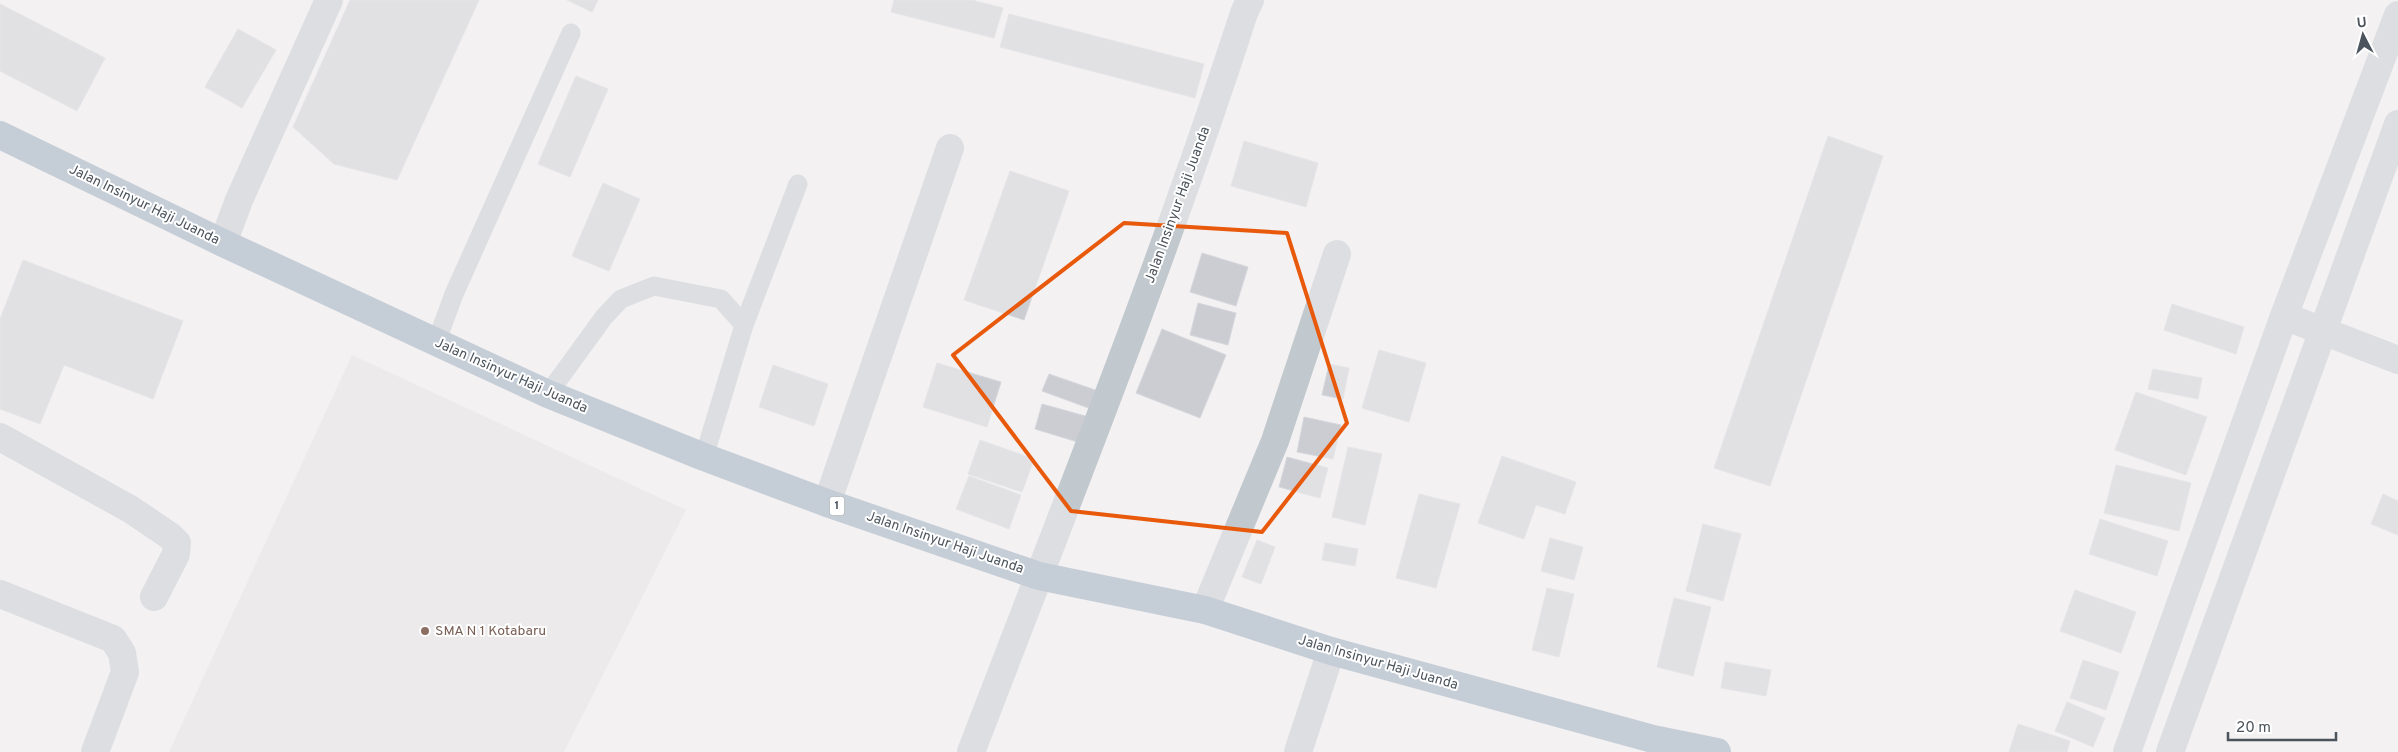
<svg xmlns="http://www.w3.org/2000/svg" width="2398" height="752" font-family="Overpass,sans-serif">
<rect width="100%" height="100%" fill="#f3f1f1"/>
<path fill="#e4e3e2" d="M 352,355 L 686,510 L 564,752 L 169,752 Z"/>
<path fill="#cccdd3" stroke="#d6d7dc" d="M 350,0 L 479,0 L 397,180 L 334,164 L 293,127 Z
M 567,0 L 598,0 L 592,12 Z
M 894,0 L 972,0 L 1003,8 L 994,38 L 891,12 Z
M 0,4 L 105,58 L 77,111 L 0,71 Z
M 1009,14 L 1204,64 L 1195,98 L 1000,47 Z
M 238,29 L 276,50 L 242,108 L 205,87 Z
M 576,76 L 608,89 L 570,177 L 538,164 Z
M 1828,136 L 1883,156 L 1770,486 L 1714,468 Z
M 1244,141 L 1318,163 L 1306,207 L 1231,186 Z
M 1010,171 L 1069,191 L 1024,320 L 964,300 Z
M 603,183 L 640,199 L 609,271 L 572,256 Z
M 1202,253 L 1248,267 L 1236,306 L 1190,292 Z
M 23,260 L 183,321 L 153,399 L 64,365 L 40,424 L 0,409 L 0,319 Z
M 1198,303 L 1236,313 L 1228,345 L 1190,335 Z
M 2172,304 L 2244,327 L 2236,354 L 2164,330 Z
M 1162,329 L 1226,355 L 1200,418 L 1136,393 Z
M 1379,350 L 1426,363 L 1409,422 L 1362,408 Z
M 937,363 L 1001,382 L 987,427 L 923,407 Z
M 1329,364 L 1349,368 L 1343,399 L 1322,395 Z
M 773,365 L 828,384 L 814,426 L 759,407 Z
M 2153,369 L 2202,378 L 2198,399 L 2148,389 Z
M 1049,374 L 1101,392 L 1094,410 L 1042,391 Z
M 2136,392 L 2207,417 L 2186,475 L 2115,450 Z
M 1042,404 L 1089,417 L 1081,443 L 1035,429 Z
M 1304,417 L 1341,425 L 1333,459 L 1297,452 Z
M 980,440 L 1034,459 L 1022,492 L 968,474 Z
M 1348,447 L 1382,454 L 1365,525 L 1332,517 Z
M 1502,456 L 1576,482 L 1565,514 L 1536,505 L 1524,539 L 1478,523 Z
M 1287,457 L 1328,468 L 1320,498 L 1279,487 Z
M 2116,465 L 2191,483 L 2179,531 L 2104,513 Z
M 969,476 L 1021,495 L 1009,529 L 956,509 Z
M 1419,494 L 1460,504 L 1436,588 L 1396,578 Z
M 2383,494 L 2398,501 L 2398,535 L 2371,524 Z
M 2100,519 L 2168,541 L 2157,576 L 2089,554 Z
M 1703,524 L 1741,534 L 1723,601 L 1686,591 Z
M 1550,538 L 1583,547 L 1574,580 L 1541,571 Z
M 1257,540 L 1275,547 L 1261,584 L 1242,577 Z
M 1325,543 L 1358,549 L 1355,566 L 1322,560 Z
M 1547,588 L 1574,594 L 1559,657 L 1532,650 Z
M 2075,590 L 2136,612 L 2121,653 L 2060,631 Z
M 1674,598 L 1711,607 L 1693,676 L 1657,667 Z
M 2083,660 L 2119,672 L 2106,710 L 2070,698 Z
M 1725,662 L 1771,670 L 1766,696 L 1721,688 Z
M 2067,702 L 2105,718 L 2093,747 L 2055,731 Z
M 2018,724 L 2070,741 L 2067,752 L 2009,752 Z"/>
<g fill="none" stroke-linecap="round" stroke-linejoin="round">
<path stroke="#c1c8ce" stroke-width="19" d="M 436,343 L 454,294 L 571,33
M 548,394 L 604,317 L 621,299 L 654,286 L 721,299 L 744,325
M 704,457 L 744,325 L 798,184"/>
<path stroke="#c1c8ce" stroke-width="28" d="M 223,243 L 239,200 L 329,0
M 2284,316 L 2398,360
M 0,437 L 130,509 L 170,536 L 177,543 L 176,554 L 154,597
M 827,503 L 950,148
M 0,594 L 113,639 L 122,653 L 125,672 L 95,752
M 1205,610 L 1275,441 L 1337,254
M 971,752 C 1065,507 1163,263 1244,13 L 1250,0
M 1298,752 L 1331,651
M 2127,752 L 2284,316 L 2398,15
M 2170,752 L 2398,124"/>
<path stroke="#8fa2b9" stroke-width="28" d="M 0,135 L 223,243 L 548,394 L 704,457 L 827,503 L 1039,576 L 1205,610 L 1331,651 L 1653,739 L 1717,752"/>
</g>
<path d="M0 0H2398V752H0ZM 1124,223 L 1287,233 L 1347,423 L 1262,532 L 1071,511 L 953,355 Z" fill="#f3f1f1" fill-opacity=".55" fill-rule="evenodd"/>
<path fill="none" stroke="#e8590c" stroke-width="4" stroke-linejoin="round" d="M 1124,223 L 1287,233 L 1347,423 L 1262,532 L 1071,511 L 953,355 Z"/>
<circle fill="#8d6e63" stroke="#fff" stroke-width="2" cx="425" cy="631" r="5"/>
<g text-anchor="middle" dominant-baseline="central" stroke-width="4" stroke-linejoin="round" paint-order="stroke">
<rect fill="#fff" stroke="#81878d" stroke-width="1" x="829.5" y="496.5" width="15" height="19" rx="4"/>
<g font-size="12" font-weight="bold" fill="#4b545c">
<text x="837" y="506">1</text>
</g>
<g font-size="14" fill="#4b545c" stroke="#fff">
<text transform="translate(144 205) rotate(26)">Jalan Insinyur Haji Juanda</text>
<text transform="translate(1178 205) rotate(-70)">Jalan Insinyur Haji Juanda</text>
<text transform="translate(511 376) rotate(24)">Jalan Insinyur Haji Juanda</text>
<text transform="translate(945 543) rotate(19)">Jalan Insinyur Haji Juanda</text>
<text transform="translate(1378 663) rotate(16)">Jalan Insinyur Haji Juanda</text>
</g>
<g font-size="14" fill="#785e54" stroke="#fff" text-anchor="start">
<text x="435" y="631">SMA N 1 Kotabaru</text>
</g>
</g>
<g transform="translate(2363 35) rotate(354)" stroke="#ffffff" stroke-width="4" paint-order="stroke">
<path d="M0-4L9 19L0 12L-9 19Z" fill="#4b545c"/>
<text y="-8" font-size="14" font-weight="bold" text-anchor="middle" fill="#4b545c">U</text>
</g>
<path d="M2228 732v8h108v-8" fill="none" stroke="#4b545c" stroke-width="2.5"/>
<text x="2236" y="732" font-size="15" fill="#4b545c" stroke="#ffffff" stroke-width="4" paint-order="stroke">20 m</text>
</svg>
